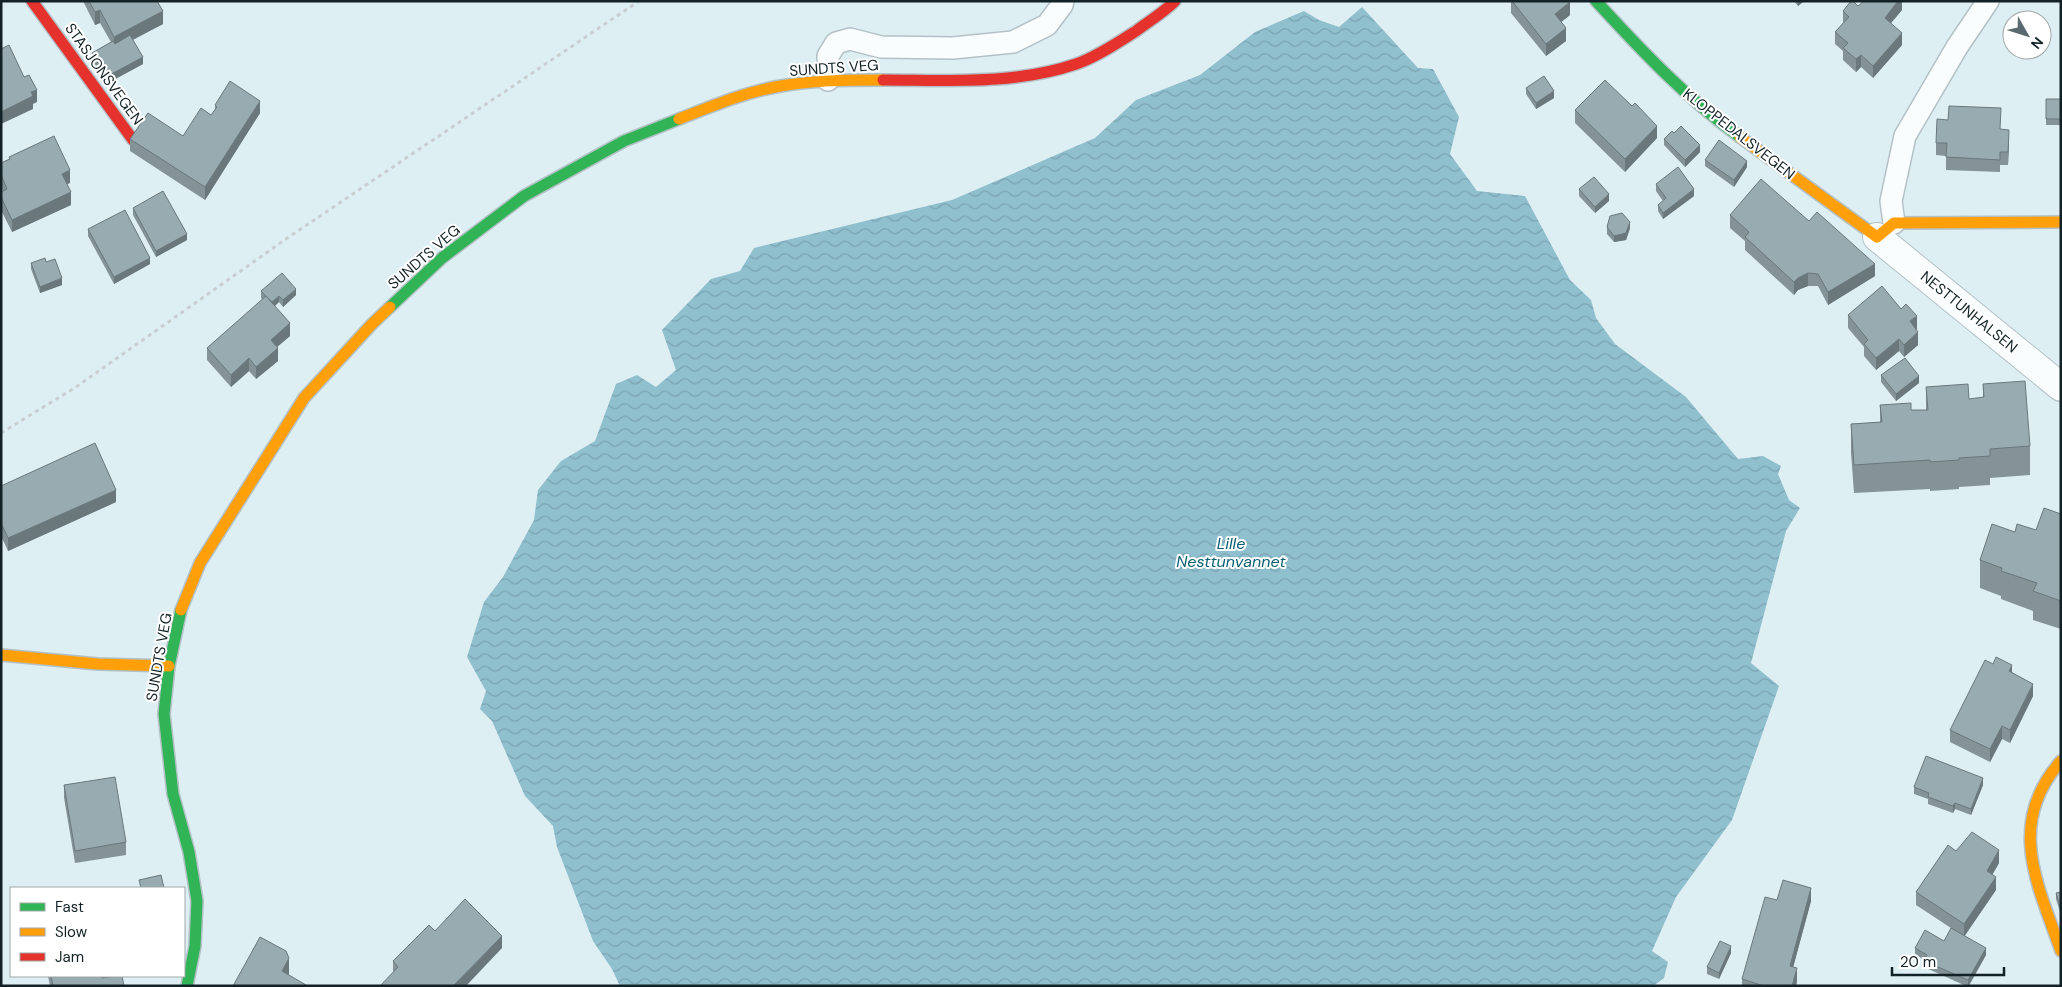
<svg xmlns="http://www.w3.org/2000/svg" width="2062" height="987" font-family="'DM Sans',sans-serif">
<defs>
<pattern id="water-waves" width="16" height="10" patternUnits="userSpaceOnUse" patternTransform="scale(1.25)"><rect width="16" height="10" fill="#90bfce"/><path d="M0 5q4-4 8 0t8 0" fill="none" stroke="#7ba4b1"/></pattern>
</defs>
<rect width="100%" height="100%" fill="#deeff4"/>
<path fill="url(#water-waves)" d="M 1362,7 L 1418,68 L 1433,69 L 1459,117 L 1450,154 L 1477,191 L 1525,196 L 1570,280 L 1591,300 L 1596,318 L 1615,344 L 1686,397 L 1738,459 L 1763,456 L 1781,466 L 1778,474 L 1789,500 L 1800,508 L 1786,531 L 1751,663 L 1779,686 L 1732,820 L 1676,897 L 1652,951 L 1668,962 L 1664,978 L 1653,986 L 620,986 L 612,969 L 593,941 L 557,847 L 553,826 L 525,796 L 492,721 L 480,709 L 486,691 L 467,657 L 484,602 L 503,577 L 534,520 L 538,490 L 561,461 L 595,441 L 616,384 L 637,375 L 656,387 L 676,370 L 662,330 L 711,279 L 740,271 L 754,248 L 952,200 L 1095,138 L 1136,100 L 1200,75 L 1255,32 L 1304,11 L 1319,20 L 1339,27 Z"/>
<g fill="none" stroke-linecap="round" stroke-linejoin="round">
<g stroke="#b3c1c6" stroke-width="24">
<path id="lane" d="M 828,80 L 828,56 L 836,43 L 850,39 L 881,47 L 953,48 L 1013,42 L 1047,25 L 1062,5 L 1063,1
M 1894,223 L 1891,201 L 1905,136 L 1957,47 L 1988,1"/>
</g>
<g stroke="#b3c1c6" stroke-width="30">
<path id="street" d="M 1877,237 L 2061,387"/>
</g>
<g stroke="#b3c1c6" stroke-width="14">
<path id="fast" d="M 1596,1 C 1641,50 1686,98 1740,137
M 390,307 L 442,258 L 524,196 L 624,141 L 679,119
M 181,610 L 169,666 L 164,714 L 173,794 L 189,852 L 197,901 L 195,946 L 187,986"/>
</g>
<g stroke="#b3c1c6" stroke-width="14">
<path id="slow" d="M 679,119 C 710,107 743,93 775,87 C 811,80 847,80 883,80
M 1740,137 L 1877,237 L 1894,223 L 2061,222
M 181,610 L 200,563 L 304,398 L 372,324 L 390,307
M 1,655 L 98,664 L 169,666
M 2061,761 C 2006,823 2037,883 2061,951"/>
</g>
<g stroke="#b3c1c6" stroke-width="14">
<path id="jam" d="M 32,1 L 133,140
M 883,80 C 947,80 1015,85 1076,64 C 1095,58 1119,42 1136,31 C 1149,21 1163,13 1175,1"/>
</g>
<path stroke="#c9cfd1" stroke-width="3" stroke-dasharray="4 4" stroke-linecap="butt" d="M 1,433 L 76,387 L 286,239 L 639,1"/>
<use href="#lane" stroke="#fafdfd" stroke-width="21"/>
<use href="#street" stroke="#fafdfd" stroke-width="28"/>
<use href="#fast" stroke="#30b455" stroke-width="11"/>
<use href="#slow" stroke="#ff9f0a" stroke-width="11"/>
<use href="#jam" stroke="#e5322d" stroke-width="11"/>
</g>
<path fill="#839398" d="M 83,1 L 157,1 L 163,24 L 133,40 L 143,64 L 106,84 L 92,59 L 92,53 L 111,42 L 100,23 L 95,25 Z
M 1511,1 L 1569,1 L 1570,15 L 1561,22 L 1566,41 L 1546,56 L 1511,13 Z
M 1794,1 L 1804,1 L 1798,6 Z
M 1902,1 L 1902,10 L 1891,23 L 1902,45 L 1873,78 L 1861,67 L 1856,72 L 1843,60 L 1843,51 L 1835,44 L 1835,32 L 1843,23 L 1843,11 L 1858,6 Z
M 1526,88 L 1554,98 L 1536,109 L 1526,94 Z
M 2046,99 L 2061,99 L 2061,125 L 2046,125 Z
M 215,105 L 260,113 L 205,200 L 130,151 L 130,139 L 183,136 L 211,115 L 215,110 Z
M 1575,110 L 1657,138 L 1625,172 L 1575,123 Z
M 2001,129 L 2009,142 L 2008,165 L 2000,165 L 2000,172 L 1946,170 L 1946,156 L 1936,155 L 1936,143 Z
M 1674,133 L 1700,152 L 1685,167 L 1664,145 L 1664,139 Z
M 9,157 L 70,183 L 67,184 L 71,205 L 12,232 L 1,210 L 1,192 L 3,191 L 1,187 L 1,163 L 9,159 Z
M 1705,160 L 1747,167 L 1734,187 L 1705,166 Z
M 1656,184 L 1694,196 L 1663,219 L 1658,211 L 1658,205 L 1663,201 L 1656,191 Z
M 1579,189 L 1609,201 L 1595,213 L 1579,196 Z
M 133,208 L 187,240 L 156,257 L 133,215 Z
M 1730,215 L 1809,221 L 1875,276 L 1828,305 L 1818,286 L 1808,286 L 1798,290 L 1794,295 L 1745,250 L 1745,241 L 1730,228 Z
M 1607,227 L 1630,228 L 1626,240 L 1614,242 L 1607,234 Z
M 88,229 L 150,264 L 114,284 L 88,236 Z
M 46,262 L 62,285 L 40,293 L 31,269 L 31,263 Z
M 261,291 L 296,295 L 283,307 L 279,302 L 275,306 L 290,336 L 277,347 L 278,361 L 256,379 L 249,371 L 231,387 L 207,360 L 207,348 L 263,300 L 261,298 Z
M 1848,315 L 1917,329 L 1918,345 L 1904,357 L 1899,351 L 1876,370 L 1864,356 L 1864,347 L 1848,328 Z
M 1881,375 L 1919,383 L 1896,401 L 1881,382 Z
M 1983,384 L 2030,446 L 2030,475 L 1990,478 L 1990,485 L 1959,487 L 1959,489 L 1930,491 L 1930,489 L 1854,493 L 1851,453 L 1851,424 L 1880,422 L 1880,405 L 1911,410 L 1926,410 L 1926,387 L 1969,399 L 1983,398 Z
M 1,486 L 116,502 L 8,551 L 1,536 Z
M 2061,514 L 2061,629 L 2033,620 L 2033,611 L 2001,599 L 2001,596 L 1980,588 L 1980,560 L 2015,532 L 2036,530 Z
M 2012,673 L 2033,696 L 2010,743 L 2002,739 L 1990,762 L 1950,742 L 1950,730 Z
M 64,785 L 126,842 L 126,855 L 75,863 L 64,798 Z
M 1983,785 L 1971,815 L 1955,809 L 1953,813 L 1928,804 L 1928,799 L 1914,794 L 1914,787 Z
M 1956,851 L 1999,863 L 1992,875 L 1996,890 L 1964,936 L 1986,955 L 1969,986 L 1966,986 L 1924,967 L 1924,960 L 1915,954 L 1915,948 L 1944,941 L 1951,928 L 1916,905 L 1916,892 Z
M 2061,892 L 2061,915 L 2056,899 L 2056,893 Z
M 1777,900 L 1811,901 L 1793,967 L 1797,981 L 1796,986 L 1742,986 L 1742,979 Z
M 435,931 L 502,948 L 393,973 L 393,961 Z
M 1731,953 L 1719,979 L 1707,974 L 1707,967 Z
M 48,976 L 112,976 L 111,977 L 124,986 L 50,986 Z"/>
<path fill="#6a787c" d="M 1798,1 L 1804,1 L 1798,6 Z
M 1898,1 L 1902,1 L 1902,10 L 1885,30 L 1885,18 Z
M 1570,2 L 1570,15 L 1555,27 L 1555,14 Z
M 100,10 L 100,23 L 95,25 L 95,12 Z
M 163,11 L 163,24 L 114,49 L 114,37 Z
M 1566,28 L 1566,41 L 1546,56 L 1546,44 Z
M 1902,33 L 1902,45 L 1873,78 L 1873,66 Z
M 1861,55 L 1861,67 L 1856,72 L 1856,59 Z
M 143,57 L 143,64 L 106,84 L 106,77 Z
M 37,90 L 37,102 L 33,104 L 33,109 L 1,124 L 1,112 L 31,92 Z
M 1554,91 L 1554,98 L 1536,109 L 1536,103 Z
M 260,101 L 260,113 L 205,200 L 205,187 Z
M 1657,126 L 1657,138 L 1625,172 L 1625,159 Z
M 2009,130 L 2009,142 L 2008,165 L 2008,152 Z
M 1700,145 L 1700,152 L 1685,167 L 1685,160 Z
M 1747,161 L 1747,167 L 1734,187 L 1734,180 Z
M 70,170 L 70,183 L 62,186 L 62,174 Z
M 1694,189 L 1694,196 L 1663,219 L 1663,213 Z
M 71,192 L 71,205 L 12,232 L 12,220 Z
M 1609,194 L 1609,201 L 1595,213 L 1595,207 Z
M 1630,222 L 1630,228 L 1626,240 L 1614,242 L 1614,236 Z
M 187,234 L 187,240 L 156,257 L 156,251 Z
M 150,258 L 150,264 L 114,284 L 114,277 Z
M 1875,264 L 1875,276 L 1828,305 L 1828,292 Z
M 1808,273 L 1808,286 L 1798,290 L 1794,295 L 1794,282 L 1798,278 Z
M 62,278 L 62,285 L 40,293 L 40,287 Z
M 296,289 L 296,295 L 283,307 L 283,300 Z
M 279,296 L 279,302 L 271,309 L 271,303 Z
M 1917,316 L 1917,329 L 1910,333 L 1910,321 Z
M 290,323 L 290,336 L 271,352 L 271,340 Z
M 1918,332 L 1918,345 L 1904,357 L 1904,345 Z
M 1899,339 L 1899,351 L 1876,370 L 1876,358 Z
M 278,348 L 278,361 L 256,379 L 256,367 Z
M 249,358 L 249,371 L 231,387 L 231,375 Z
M 1919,376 L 1919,383 L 1896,401 L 1896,394 Z
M 116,490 L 116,502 L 8,551 L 8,538 Z
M 2012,665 L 2012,678 L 2009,671 Z
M 2033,684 L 2033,696 L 2010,743 L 2010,730 Z
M 2002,726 L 2002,739 L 1990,762 L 1990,749 Z
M 1983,778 L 1983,785 L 1971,815 L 1971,809 Z
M 1955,803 L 1955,809 L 1953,813 L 1953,806 Z
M 1999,850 L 1999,863 L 1987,884 L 1987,871 Z
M 1996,877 L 1996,890 L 1964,937 L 1964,924 Z
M 1811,888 L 1811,901 L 1790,979 L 1790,966 Z
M 502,936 L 502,948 L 466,986 L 453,986 Z
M 1731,946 L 1731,953 L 1719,979 L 1719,973 Z
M 1986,948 L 1986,955 L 1968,986 L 1968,980 Z
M 289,958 L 289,976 L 282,971 Z
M 1797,968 L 1797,981 L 1796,986 L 1792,986 Z
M 99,976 L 112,976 L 108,980 L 99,982 Z"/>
<path fill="#98abb1" stroke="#6a787c" d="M 89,1 L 157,1 L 163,11 L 114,37 L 100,10 L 95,12 Z
M 1512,1 L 1569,1 L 1570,2 L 1555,14 L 1566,28 L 1546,44 Z
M 1851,1 L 1853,1 L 1858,6 L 1864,1 L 1898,1 L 1885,18 L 1902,33 L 1873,66 L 1861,55 L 1856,59 L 1843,48 L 1848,43 L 1835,32 L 1849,17 L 1843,11 Z
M 130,35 L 143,57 L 106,77 L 92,53 L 113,41 L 115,44 Z
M 9,45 L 24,77 L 29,75 L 37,90 L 31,92 L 33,96 L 1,112 L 1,49 Z
M 1544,76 L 1554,91 L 1536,103 L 1526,88 Z
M 1605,80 L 1632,106 L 1635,103 L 1657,126 L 1625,159 L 1575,110 Z
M 230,81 L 260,101 L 205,187 L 130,139 L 148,113 L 183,136 L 201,108 L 211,115 L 217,107 L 215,105 Z
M 2046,99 L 2061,99 L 2061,119 L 2046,119 Z
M 1949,106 L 2001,108 L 2000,129 L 2009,130 L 2008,152 L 2000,152 L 2000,160 L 1946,157 L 1947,143 L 1936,143 L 1937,119 L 1948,120 Z
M 1681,126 L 1700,145 L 1685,160 L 1664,139 L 1672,131 L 1674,133 Z
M 54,136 L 70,170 L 62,174 L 71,192 L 12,220 L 1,197 L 1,192 L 7,189 L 1,175 L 1,163 L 10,159 L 9,157 Z
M 1719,140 L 1747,161 L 1734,180 L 1705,160 Z
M 1678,167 L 1694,189 L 1663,213 L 1658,205 L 1666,198 L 1656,184 Z
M 1594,177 L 1609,194 L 1595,207 L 1579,189 Z
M 1761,179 L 1809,221 L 1817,212 L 1875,264 L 1828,292 L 1818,274 L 1808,273 L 1798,278 L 1794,282 L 1745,237 L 1749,232 L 1730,215 Z
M 163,191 L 187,234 L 156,251 L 133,208 Z
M 125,210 L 150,258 L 114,277 L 88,229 Z
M 1622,213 L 1630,222 L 1626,233 L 1614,236 L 1607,227 L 1610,216 Z
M 45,258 L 46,262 L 55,259 L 62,278 L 40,287 L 31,263 Z
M 282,273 L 296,289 L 283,300 L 279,296 L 272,302 L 261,291 Z
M 1882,286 L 1901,309 L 1906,304 L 1917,316 L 1910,321 L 1918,332 L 1904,345 L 1899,339 L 1876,358 L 1864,344 L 1868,340 L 1848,315 Z
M 266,296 L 290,323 L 271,340 L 278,348 L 256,367 L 249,358 L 231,375 L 207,348 Z
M 1905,358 L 1919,376 L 1896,394 L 1881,375 Z
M 2025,381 L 2030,446 L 1990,449 L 1990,456 L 1959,458 L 1959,460 L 1930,462 L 1930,460 L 1854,465 L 1851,424 L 1882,422 L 1880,405 L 1911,403 L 1911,410 L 1928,410 L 1926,387 L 1968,384 L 1969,399 L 1984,397 L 1983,384 Z
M 95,443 L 116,490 L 8,538 L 1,523 L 1,486 Z
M 2044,508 L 2061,514 L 2061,601 L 2033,591 L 2037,583 L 2001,571 L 2002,568 L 1980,560 L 1992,524 L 2015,532 L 2017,524 L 2036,530 Z
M 1996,657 L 2012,665 L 2009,671 L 2033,684 L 2010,730 L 2002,726 L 1990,749 L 1950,730 L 1985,660 L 1993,664 Z
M 1926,756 L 1983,778 L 1971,809 L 1955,803 L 1953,806 L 1928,797 L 1929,793 L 1914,787 Z
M 115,777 L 126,842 L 75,851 L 64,785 Z
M 1972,832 L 1999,850 L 1987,871 L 1996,877 L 1964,924 L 1916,892 L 1948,845 L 1956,851 Z
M 161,875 L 164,888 L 141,888 L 139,880 Z
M 1783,880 L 1811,888 L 1790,966 L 1797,968 L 1792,986 L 1764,986 L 1742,979 L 1765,897 L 1777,900 Z
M 2061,892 L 2061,909 L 2056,893 Z
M 465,899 L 502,936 L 453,986 L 380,986 L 398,967 L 393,961 L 429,925 L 435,931 Z
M 1951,928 L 1986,948 L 1968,980 L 1924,961 L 1927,955 L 1915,948 L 1925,930 L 1944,941 Z
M 260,937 L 286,951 L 289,958 L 282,971 L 306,985 L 307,986 L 233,986 Z
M 1720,941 L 1731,946 L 1719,973 L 1707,967 Z
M 51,976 L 101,976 L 102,978 L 116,976 L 122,976 L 124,986 L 53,986 Z"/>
<g text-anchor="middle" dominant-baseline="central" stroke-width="4" stroke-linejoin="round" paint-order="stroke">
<g font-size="15" fill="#122226" stroke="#fff">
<text transform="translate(834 68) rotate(-4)">SUNDTS VEG</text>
<text transform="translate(104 74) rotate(54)">STASJONSVEGEN</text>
<text transform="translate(1739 134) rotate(38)">KLOPPEDALSVEGEN</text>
<text transform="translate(424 257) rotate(-41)">SUNDTS VEG</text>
<text transform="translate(1969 312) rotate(39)">NESTTUNHALSEN</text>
<text transform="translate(159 657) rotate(-80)">SUNDTS VEG</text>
</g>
<g font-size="16" font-style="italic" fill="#0a6073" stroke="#fff">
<text x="1231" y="543">Lille<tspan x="1231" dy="18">Nesttunvannet</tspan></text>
</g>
</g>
<rect width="2062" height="987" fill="none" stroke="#122226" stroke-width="5"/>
<rect x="10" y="887" width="175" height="90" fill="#ffffff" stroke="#a0a7a8"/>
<rect x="20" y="903" width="25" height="8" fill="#30b455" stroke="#a0a7a8"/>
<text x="55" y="912" font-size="15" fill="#122226">Fast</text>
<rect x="20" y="928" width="25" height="8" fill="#ff9f0a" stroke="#a0a7a8"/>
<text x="55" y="937" font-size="15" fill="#122226">Slow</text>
<rect x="20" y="953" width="25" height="8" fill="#e5322d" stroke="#a0a7a8"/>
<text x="55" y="962" font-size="15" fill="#122226">Jam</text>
<g transform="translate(2027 35) rotate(129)"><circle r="24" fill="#ffffff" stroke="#a0a7a8"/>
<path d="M0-4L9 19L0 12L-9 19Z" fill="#596a6e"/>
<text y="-8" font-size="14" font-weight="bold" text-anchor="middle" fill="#122226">N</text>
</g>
<path d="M1892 967v8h112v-8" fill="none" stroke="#122226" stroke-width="2.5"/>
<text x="1900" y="967" font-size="15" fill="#122226" stroke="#ffffff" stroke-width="4" paint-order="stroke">20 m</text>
</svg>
